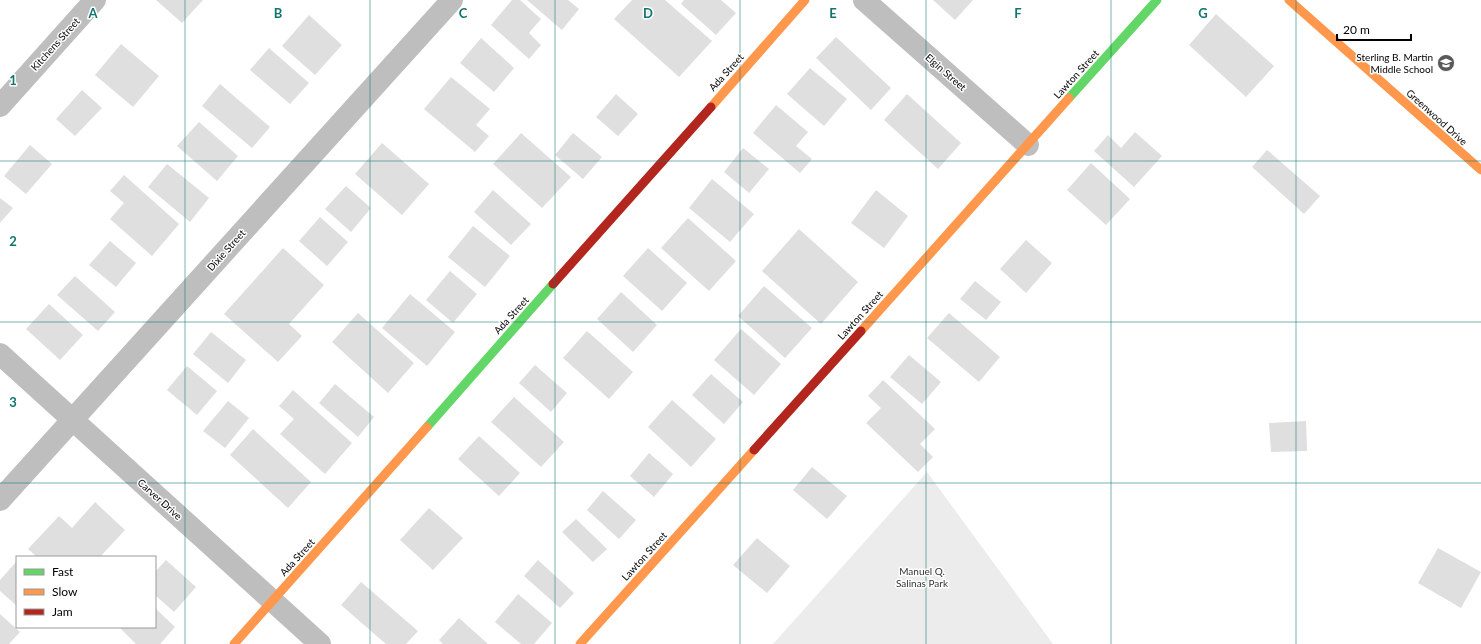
<svg xmlns="http://www.w3.org/2000/svg" width="1481" height="644" font-family="Lato,sans-serif">
<rect width="100%" height="100%" fill="#fff"/>
<path fill="#ececec" d="M 927,472 L 1053,644 L 773,644 Z"/>
<path fill="#dfdfdf" d="M 156,0 L 203,0 L 182,23 Z
M 512,0 L 520,0 L 541,19 L 529,33 L 541,45 L 529,59 L 491,25 Z
M 527,0 L 568,0 L 579,9 L 562,30 Z
M 632,0 L 665,0 L 712,41 L 679,77 L 614,19 Z
M 684,0 L 721,0 L 736,13 L 716,35 L 681,4 Z
M 933,0 L 973,0 L 955,20 Z
M 1216,14 L 1274,66 L 1246,97 L 1189,45 Z
M 309,15 L 342,45 L 315,75 L 282,46 Z
M 836,37 L 891,88 L 871,110 L 816,58 Z
M 481,38 L 514,68 L 494,92 L 460,63 Z
M 121,44 L 159,76 L 133,107 L 95,75 Z
M 269,48 L 309,83 L 290,104 L 250,70 Z
M 810,68 L 847,99 L 824,126 L 787,94 Z
M 451,77 L 490,109 L 476,125 L 489,136 L 475,152 L 424,109 Z
M 220,84 L 270,127 L 252,148 L 202,106 Z
M 82,90 L 102,108 L 75,136 L 56,119 Z
M 616,94 L 638,114 L 618,136 L 596,117 Z
M 907,94 L 961,143 L 938,169 L 884,120 Z
M 776,105 L 808,132 L 796,146 L 812,159 L 800,173 L 753,133 Z
M 199,122 L 238,156 L 217,181 L 177,146 Z
M 1135,132 L 1162,156 L 1134,187 L 1094,151 L 1108,135 L 1121,148 Z
M 521,133 L 571,177 L 542,208 L 493,164 Z
M 573,133 L 602,157 L 583,179 L 555,155 Z
M 382,143 L 429,184 L 402,215 L 355,174 Z
M 30,145 L 52,164 L 26,194 L 4,176 Z
M 743,148 L 769,169 L 749,193 L 724,172 Z
M 1267,150 L 1320,196 L 1304,214 L 1252,167 Z
M 1091,163 L 1130,199 L 1106,225 L 1067,190 Z
M 167,164 L 209,198 L 190,222 L 148,187 Z
M 124,175 L 179,224 L 152,256 L 110,219 L 124,203 L 110,191 Z
M 712,179 L 754,214 L 730,242 L 689,208 Z
M 346,186 L 371,208 L 351,232 L 325,209 Z
M 493,190 L 531,224 L 511,245 L 474,212 Z
M 876,190 L 908,216 L 884,248 L 851,223 Z
M 0,198 L 13,208 L 0,223 Z
M 320,217 L 348,242 L 327,266 L 299,241 Z
M 688,218 L 736,261 L 709,291 L 661,248 Z
M 473,226 L 510,256 L 485,287 L 448,257 Z
M 799,229 L 858,282 L 821,324 L 762,271 Z
M 1026,240 L 1052,263 L 1026,293 L 1000,269 Z
M 110,241 L 136,263 L 116,287 L 89,265 Z
M 283,248 L 324,285 L 289,324 L 302,336 L 278,362 L 224,314 Z
M 648,248 L 687,283 L 662,311 L 623,276 Z
M 450,271 L 477,294 L 453,323 L 426,300 Z
M 75,276 L 115,312 L 98,331 L 57,295 Z
M 975,281 L 1001,302 L 986,320 L 960,299 Z
M 764,286 L 812,328 L 785,358 L 738,316 Z
M 621,292 L 657,325 L 633,352 L 597,319 Z
M 410,294 L 455,332 L 427,366 L 382,328 Z
M 49,304 L 83,335 L 60,360 L 26,329 Z
M 358,313 L 414,363 L 388,393 L 332,342 Z
M 949,313 L 1000,357 L 979,382 L 927,338 Z
M 741,329 L 781,364 L 754,395 L 714,360 Z
M 587,331 L 633,372 L 609,399 L 563,358 Z
M 211,332 L 246,360 L 228,383 L 193,354 Z
M 909,355 L 941,382 L 922,404 L 890,377 Z
M 535,365 L 567,393 L 551,412 L 519,383 Z
M 187,366 L 217,391 L 197,415 L 167,390 Z
M 711,374 L 743,402 L 724,424 L 692,395 Z
M 883,380 L 935,429 L 920,444 L 933,457 L 918,472 L 866,423 L 881,408 L 868,396 Z
M 335,384 L 374,417 L 358,437 L 319,403 Z
M 293,390 L 352,443 L 325,474 L 280,434 L 294,419 L 279,406 Z
M 514,397 L 564,442 L 541,467 L 491,422 Z
M 672,400 L 716,439 L 691,467 L 648,427 Z
M 228,401 L 249,418 L 225,448 L 203,431 Z
M 1306,421 L 1307,451 L 1271,452 L 1269,423 Z
M 253,429 L 311,482 L 288,508 L 230,455 Z
M 479,436 L 520,473 L 499,496 L 458,459 Z
M 649,453 L 673,474 L 654,497 L 630,476 Z
M 812,467 L 847,496 L 827,519 L 793,490 Z
M 603,491 L 636,520 L 619,539 L 587,510 Z
M 95,502 L 125,530 L 100,557 L 37,557 L 28,549 L 59,516 L 72,528 Z
M 429,508 L 463,538 L 433,570 L 400,540 Z
M 576,519 L 607,549 L 593,562 L 562,532 Z
M 757,538 L 790,566 L 767,593 L 733,565 Z
M 1438,548 L 1481,572 L 1461,608 L 1418,583 Z
M 166,560 L 196,587 L 174,612 L 155,595 L 155,572 Z
M 538,560 L 574,593 L 560,608 L 524,576 Z
M 17,561 L 17,606 L 0,591 L 0,580 Z
M 361,582 L 418,631 L 406,644 L 386,644 L 341,605 Z
M 518,594 L 552,623 L 534,644 L 521,644 L 495,622 Z
M 155,608 L 175,627 L 160,644 L 136,644 L 120,628 L 121,627 L 155,627 Z
M 0,614 L 20,632 L 9,644 L 0,644 Z
M 459,618 L 488,644 L 443,644 L 439,640 Z"/>
<g fill="none" stroke-linecap="round" stroke-linejoin="round">
<path stroke="#bebebe" stroke-width="22" d="M 864,0 L 1028,145
M 0,106 L 95,0
M 0,354 L 320,644
M 0,500 L 452,0"/>
<path stroke="#63d668" stroke-width="9" d="M 1069,98 L 1157,0
M 427,427 L 553,284"/>
<path stroke="#ff974d" stroke-width="9" d="M 1289,0 L 1481,170
M 711,107 L 805,0
M 861,331 L 1069,98
M 234,644 L 427,427
M 580,644 L 754,450"/>
<path stroke="#b3261e" stroke-width="9" d="M 553,284 L 711,107
M 754,450 L 861,331"/>
</g>
<path fill="none" stroke="#0f766e" stroke-width="1" stroke-opacity="0.55" d="M 185,0 L 185,644M 370,0 L 370,644M 555,0 L 555,644M 740,0 L 740,644M 926,0 L 926,644M 1111,0 L 1111,644M 1296,0 L 1296,644M 0,161 L 1481,161M 0,322 L 1481,322M 0,483 L 1481,483"/>
<defs>
<g id="school-disc" transform="scale(0.9)"><circle r="9.5" fill="#595959" stroke="#fff"/><path d="M0-5L7-2L0 1L-7-2ZM-4 1L0 2.5L4 1V4Q0 6-4 4Z" fill="#fff"/></g>
</defs>
<g fill-rule="evenodd">
<use href="#school-disc" x="1446" y="63"/>
</g>
<g text-anchor="middle" dominant-baseline="central" stroke-width="3" stroke-linejoin="round" paint-order="stroke">
<g font-size="10" fill="#000" stroke="#fff">
<text transform="translate(55 44) rotate(-48)">Kitchens Street</text>
<text transform="translate(726 72) rotate(-48)">Ada Street</text>
<text transform="translate(946 72) rotate(41)">Elgin Street</text>
<text transform="translate(1076 74) rotate(-48)">Lawton Street</text>
<text transform="translate(1437 117) rotate(42)">Greenwood Drive</text>
<text transform="translate(226 250) rotate(-48)">Dixie Street</text>
<text transform="translate(511 315) rotate(-48)">Ada Street</text>
<text transform="translate(860 315) rotate(-48)">Lawton Street</text>
<text transform="translate(160 499) rotate(42)">Carver Drive</text>
<text transform="translate(644 556) rotate(-48)">Lawton Street</text>
<text transform="translate(297 557) rotate(-48)">Ada Street</text>
</g>
<g font-size="10" fill="#000" stroke="#fff" text-anchor="end">
<text x="1433" y="57">Sterling B. Martin<tspan x="1433" dy="12">Middle School</tspan></text>
</g>
<g font-size="10" fill="#333" stroke="#fff">
<text x="922" y="571">Manuel Q.<tspan x="922" dy="12">Salinas Park</tspan></text>
</g>
</g>
<g font-size="13" text-anchor="middle" font-weight="bold" fill="#0f766e" stroke="#fff" stroke-width="3" stroke-linejoin="round" paint-order="stroke">
<text x="93" y="18">A</text>
<text x="278" y="18">B</text>
<text x="463" y="18">C</text>
<text x="648" y="18">D</text>
<text x="833" y="18">E</text>
<text x="1018" y="18">F</text>
<text x="1203" y="18">G</text>
<text x="13" y="85">1</text>
<text x="13" y="246">2</text>
<text x="13" y="407">3</text>
</g>
<rect x="16" y="556" width="140" height="72" fill="#ffffff" stroke="#999999"/>
<rect x="24" y="569" width="20" height="6" fill="#63d668" stroke="#999999"/>
<text x="52" y="576" font-size="12" fill="#000000">Fast</text>
<rect x="24" y="589" width="20" height="6" fill="#ff974d" stroke="#999999"/>
<text x="52" y="596" font-size="12" fill="#000000">Slow</text>
<rect x="24" y="609" width="20" height="6" fill="#b3261e" stroke="#999999"/>
<text x="52" y="616" font-size="12" fill="#000000">Jam</text>
<path d="M1337 34v6h74v-6" fill="none" stroke="#000000" stroke-width="2"/>
<text x="1343" y="34" font-size="12" fill="#000000" stroke="#ffffff" stroke-width="3" paint-order="stroke">20 m</text>
</svg>
